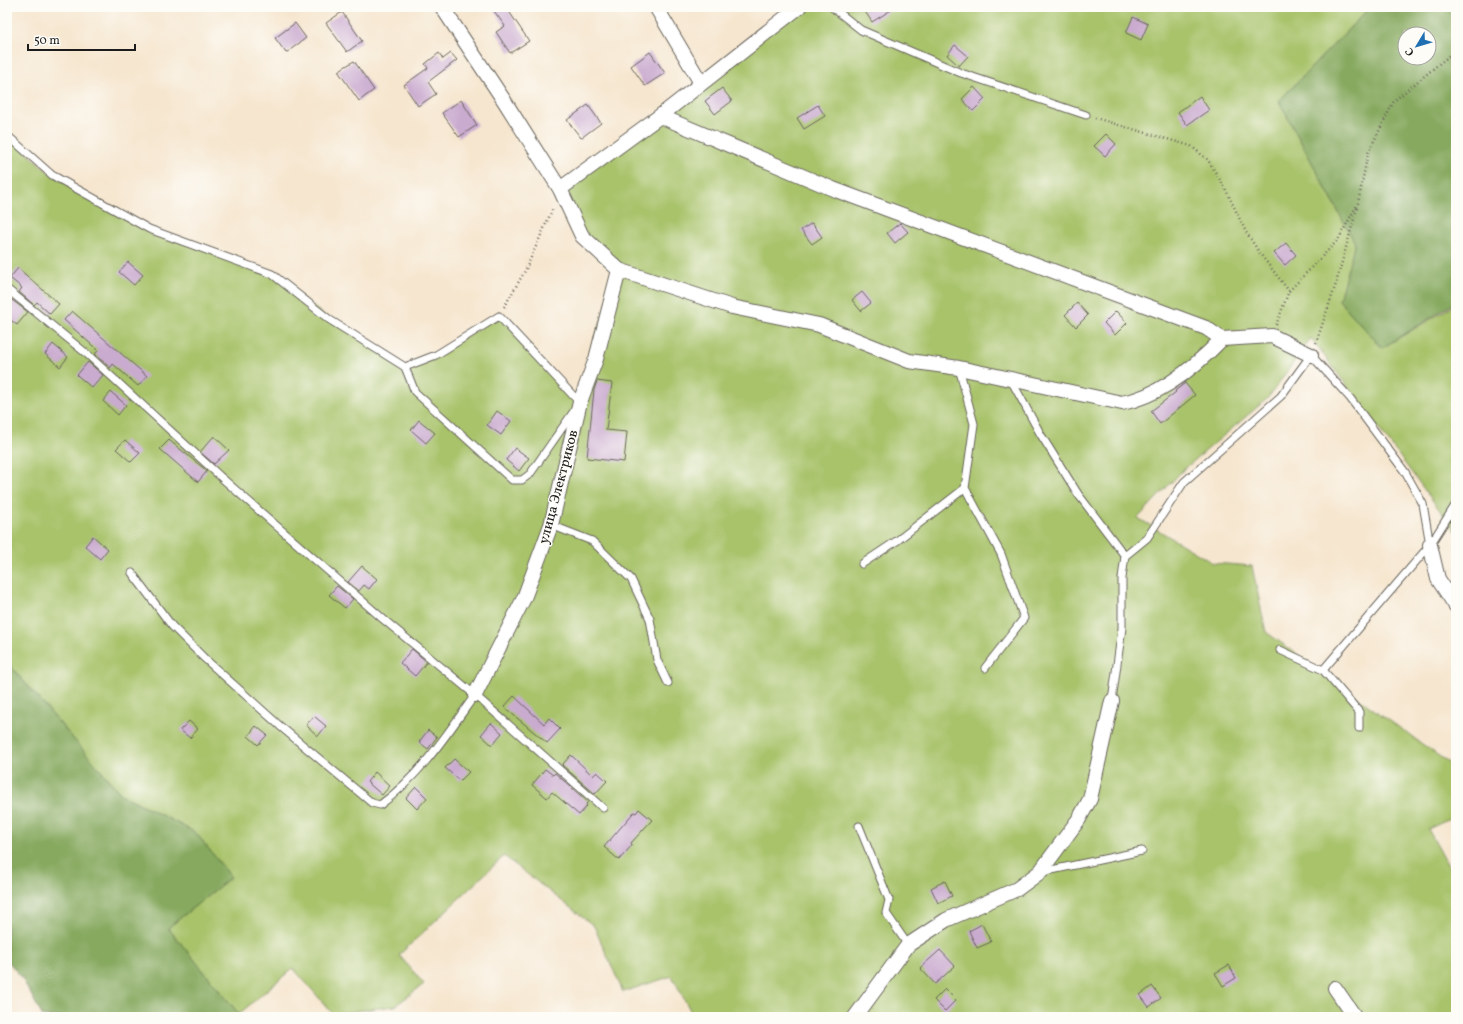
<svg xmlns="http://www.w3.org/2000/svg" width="1463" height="1024" font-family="Vollkorn,serif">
<rect width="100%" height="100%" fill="#fdfcf7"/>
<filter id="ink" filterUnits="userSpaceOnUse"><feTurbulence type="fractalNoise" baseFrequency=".025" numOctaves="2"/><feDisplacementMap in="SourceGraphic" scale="8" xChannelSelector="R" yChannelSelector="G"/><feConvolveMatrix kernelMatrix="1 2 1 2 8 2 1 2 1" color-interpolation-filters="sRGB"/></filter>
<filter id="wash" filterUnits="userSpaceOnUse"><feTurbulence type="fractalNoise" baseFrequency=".012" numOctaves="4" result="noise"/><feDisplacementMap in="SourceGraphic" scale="16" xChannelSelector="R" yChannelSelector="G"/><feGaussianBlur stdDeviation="0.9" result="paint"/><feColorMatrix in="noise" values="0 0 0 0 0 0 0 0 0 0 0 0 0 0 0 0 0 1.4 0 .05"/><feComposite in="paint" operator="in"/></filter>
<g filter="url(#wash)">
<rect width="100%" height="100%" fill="#f6e6cf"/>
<path fill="#a8c36a" stroke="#627043" d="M 799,7 L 1370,7 L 1279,101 L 1355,243 L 1339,300 L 1382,348 L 1456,304 L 1456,532 L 1311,338 L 1268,398 L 1182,471 L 1138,518 L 1213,563 L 1252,566 L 1266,632 L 1450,764 L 1456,775 L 1456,816 L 1428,829 L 1456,880 L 1456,1017 L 689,1017 L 692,1014 L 672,976 L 623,992 L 594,926 L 504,856 L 399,955 L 424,984 L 395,1006 L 333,1014 L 293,968 L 239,1014 L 168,928 L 231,877 L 196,833 L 121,794 L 7,662 L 7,135 L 52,175 L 149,229 L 272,274 L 330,320 L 404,367 L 436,355 L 499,316 L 580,401 L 591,349 L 619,270 L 582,236 L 560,189 Z"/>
<path fill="#86a95e" stroke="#51623d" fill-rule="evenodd" d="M 1370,7 L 1456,7 L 1456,302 L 1382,348 L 1339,300 L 1355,243 L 1279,101 ZM 1405,34 L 1429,34 L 1429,58 L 1405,58 Z
M 7,662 L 121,794 L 196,833 L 231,877 L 168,928 L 239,1014 L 237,1017 L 43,1017 L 22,978 L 7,960 Z"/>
<g id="blocks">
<path fill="#caabd0" d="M 491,7 L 506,7 L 529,41 L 510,53 L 496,32 L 505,26 Z
M 862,7 L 896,7 L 872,22 Z
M 342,12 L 362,41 L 347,52 L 326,23 Z
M 1133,17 L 1148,24 L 1141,40 L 1126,33 Z
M 295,23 L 306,38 L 286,53 L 275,38 Z
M 955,45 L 968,56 L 959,66 L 947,55 Z
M 650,52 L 665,73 L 645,86 L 631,66 Z
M 439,53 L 443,59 L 451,53 L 457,60 L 428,82 L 436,94 L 418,106 L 404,85 L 428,68 L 425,64 Z
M 354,61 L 374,90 L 359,101 L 338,71 Z
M 974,87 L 985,99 L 973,111 L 962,99 Z
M 722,88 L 732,101 L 715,114 L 705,101 Z
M 1200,96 L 1209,110 L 1187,125 L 1178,112 Z
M 461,100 L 477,125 L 459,137 L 442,113 Z
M 588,105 L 601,123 L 581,138 L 567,120 Z
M 818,105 L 825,116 L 804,129 L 797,118 Z
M 1106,134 L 1116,144 L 1105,156 L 1094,146 Z
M 812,223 L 822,237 L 812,244 L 801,230 Z
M 900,223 L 908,232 L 895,243 L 887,233 Z
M 1286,243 L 1296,255 L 1285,265 L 1274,253 Z
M 128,262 L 143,275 L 134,285 L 119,272 Z
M 18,268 L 59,304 L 50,314 L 37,302 L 34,305 L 19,292 L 22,288 L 10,278 Z
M 862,292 L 871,303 L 861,311 L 852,300 Z
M 12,300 L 28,312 L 17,325 L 7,317 L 7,305 Z
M 1077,303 L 1088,315 L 1076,327 L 1065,315 Z
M 72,311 L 147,376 L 138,386 L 113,364 L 110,368 L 95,354 L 98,351 L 93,346 L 64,320 Z
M 1116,311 L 1127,323 L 1115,335 L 1104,323 Z
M 53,344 L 68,357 L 60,367 L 45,354 Z
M 88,362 L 103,375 L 92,388 L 77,375 Z
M 597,381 L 612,383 L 606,430 L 627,432 L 624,462 L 587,458 L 594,390 Z
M 1185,383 L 1195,395 L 1160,424 L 1151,411 L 1176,392 L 1175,391 Z
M 111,392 L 126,405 L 118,415 L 103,401 Z
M 497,411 L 511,421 L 501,435 L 487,425 Z
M 419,420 L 435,433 L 426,443 L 411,430 Z
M 214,436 L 229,450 L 214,464 L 200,452 Z
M 125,440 L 140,453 L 131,462 L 116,449 Z
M 169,440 L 207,471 L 198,482 L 160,449 Z
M 515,448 L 529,458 L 519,471 L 506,460 Z
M 93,536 L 108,549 L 100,559 L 85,546 Z
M 362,566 L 377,579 L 369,589 L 364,585 L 359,591 L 348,582 Z
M 337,586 L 353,599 L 345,608 L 329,595 Z
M 412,649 L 427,662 L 415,676 L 400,663 Z
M 514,696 L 544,724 L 549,718 L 560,729 L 547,743 L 504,707 Z
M 314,716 L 326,726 L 318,736 L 306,725 Z
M 189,721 L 198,729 L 190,738 L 180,730 Z
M 491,723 L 502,733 L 492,745 L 481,735 Z
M 256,726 L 267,735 L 258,745 L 248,736 Z
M 428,730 L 437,737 L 428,749 L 419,742 Z
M 571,755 L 593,776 L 597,772 L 607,781 L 595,794 L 562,765 Z
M 454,759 L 469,772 L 460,781 L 445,768 Z
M 545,769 L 553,775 L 555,773 L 588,802 L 586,804 L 587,806 L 579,815 L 552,792 L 547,798 L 532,785 Z
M 375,772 L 390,786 L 382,795 L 367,782 Z
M 416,787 L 427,798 L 417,809 L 406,798 Z
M 639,809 L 652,820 L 631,843 L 632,845 L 619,860 L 604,847 L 634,812 L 636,813 Z
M 945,881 L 952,896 L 938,903 L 931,888 Z
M 982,924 L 991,942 L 977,948 L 969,931 Z
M 940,950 L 955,966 L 935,984 L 920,968 Z
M 1229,965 L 1236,978 L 1223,986 L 1215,973 Z
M 1152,986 L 1161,998 L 1149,1007 L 1140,995 Z
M 945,989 L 956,1000 L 945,1011 L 934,1000 Z"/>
</g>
</g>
<g filter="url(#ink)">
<use href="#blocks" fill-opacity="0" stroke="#68635b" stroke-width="1"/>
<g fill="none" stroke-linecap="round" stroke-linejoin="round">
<g stroke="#68635b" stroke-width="9">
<path id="service" d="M 832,7 L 861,30 L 961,73 L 1086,115
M 7,135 L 52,175 L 149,229 L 272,274 L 330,320 L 405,367 L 436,355 L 499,316 L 580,403
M 7,289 L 87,354 L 223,479 L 383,619 L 475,695 L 603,808
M 405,367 L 415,392 L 512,480 L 522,480 L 530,474 L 574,411
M 959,368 L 974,424 L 965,488 L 1001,554 L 1024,618 L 985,668
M 1011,380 L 1041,435 L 1078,494 L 1125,556
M 551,525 L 592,541 L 631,579 L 650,619 L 657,660 L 668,683
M 862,564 L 898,540 L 965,488
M 132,573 L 172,626 L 204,658 L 280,726 L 372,803 L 380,805 C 420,776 447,734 475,695
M 1280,650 L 1323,670 L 1430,545 L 1456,504
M 1323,670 L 1359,712 L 1359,728
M 1112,701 L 1122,628 L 1122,578 L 1125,556 L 1147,538 L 1184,482 L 1281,396 L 1311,355 L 1350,398 L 1405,472 L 1423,504 L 1430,545
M 859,826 L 889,900 L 886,913 L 908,945
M 1042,872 L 1142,851"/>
</g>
<g stroke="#68635b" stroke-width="16">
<path id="minor" d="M 442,7 L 505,102 L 560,189 L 582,236 L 619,270 L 732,307 L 819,325 L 909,361 L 959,368 L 1122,403 C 1160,396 1195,367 1222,339 L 1272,336 L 1311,355
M 656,7 L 701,83
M 660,116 L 833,189 L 1206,328 L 1222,339
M 560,189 L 660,116 L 799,7
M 1430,545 L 1438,579 L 1456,606
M 475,695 L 524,598 L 551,525 L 580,402 L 596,359 L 619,270
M 1335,988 L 1355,1017
M 855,1017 L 908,945 L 946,920 L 1017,889 L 1040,872 L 1079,819 L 1090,799 L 1112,701"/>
</g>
<path stroke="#68635b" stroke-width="2.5" stroke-dasharray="1 3" stroke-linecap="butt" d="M 1095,118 L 1191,146 L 1208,160 L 1225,188 L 1246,232 L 1261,255 L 1289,291 L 1276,325
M 1289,291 L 1338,240 L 1358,203 L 1368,153 L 1394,101 L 1456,50
M 504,307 L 525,271 L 553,208
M 1316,343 L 1335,287 L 1357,208"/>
<use href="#service" stroke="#fff" stroke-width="7"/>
<use href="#minor" stroke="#fff" stroke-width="14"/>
</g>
</g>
<g text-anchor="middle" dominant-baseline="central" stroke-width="3" stroke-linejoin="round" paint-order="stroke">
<g font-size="14" fill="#1c1c1c" stroke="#fdfcf7">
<text transform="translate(559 487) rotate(-75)">улица Электриков</text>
</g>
</g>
<rect width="1463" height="1024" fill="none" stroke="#fdfcf7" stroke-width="24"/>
<g transform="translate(1417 46) rotate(232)"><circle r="19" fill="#fdfcf7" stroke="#a3a29f"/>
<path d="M0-3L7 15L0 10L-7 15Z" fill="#1f6fb2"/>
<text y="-6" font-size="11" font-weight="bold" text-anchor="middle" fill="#1c1c1c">С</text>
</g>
<path d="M28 44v6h107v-6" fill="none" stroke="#1c1c1c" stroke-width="2"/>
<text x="34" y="44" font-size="12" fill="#1c1c1c" stroke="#fdfcf7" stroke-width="3" paint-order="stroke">50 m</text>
</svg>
